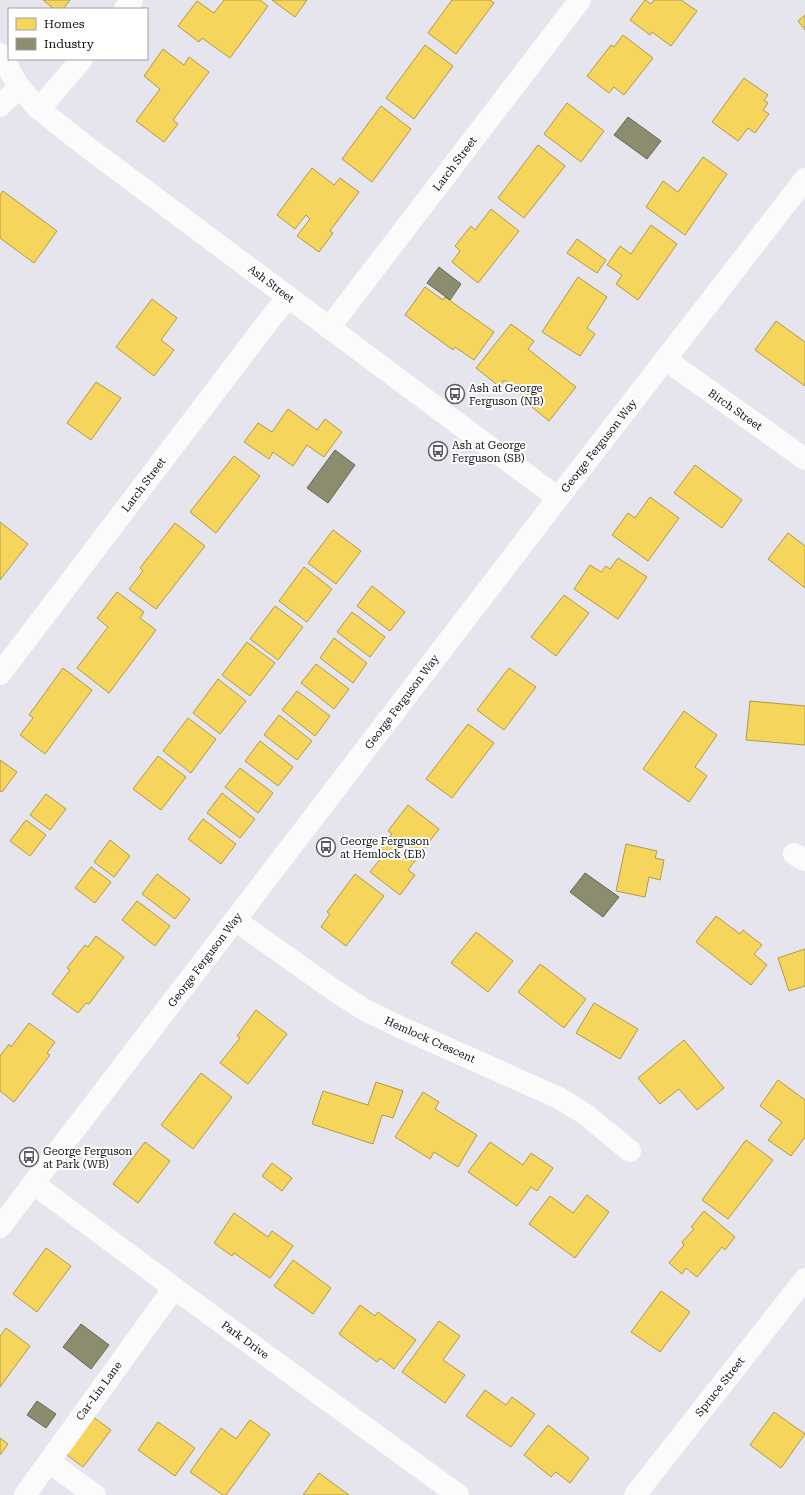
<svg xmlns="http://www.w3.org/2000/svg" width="805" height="1495" font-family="'Roboto Serif',serif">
<rect width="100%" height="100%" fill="#e6e4ed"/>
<path fill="#f6d55c" stroke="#b29a47" d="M 43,0 L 70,0 L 63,9 L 54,9 Z
M 224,0 L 260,0 L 268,6 L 230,58 L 202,38 L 199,42 L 178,26 L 197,1 L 214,13 Z
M 272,0 L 307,0 L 295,17 Z
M 452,0 L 490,0 L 494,3 L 456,54 L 428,33 Z
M 645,0 L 651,4 L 654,0 L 681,0 L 697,11 L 671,46 L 652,32 L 650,35 L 630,20 Z
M 805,15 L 805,30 L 798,21 Z
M 623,35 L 653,58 L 624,95 L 614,87 L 609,93 L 587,76 L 611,45 L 614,47 Z
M 425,45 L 453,66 L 414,119 L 386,98 Z
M 163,49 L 184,65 L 189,57 L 209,72 L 173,120 L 178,124 L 164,142 L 136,121 L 160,89 L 144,76 Z
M 744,78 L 768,95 L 764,100 L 768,103 L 763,110 L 769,114 L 755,133 L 748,128 L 738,141 L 712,122 Z
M 567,103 L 604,131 L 581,162 L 544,134 Z
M 381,106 L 411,129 L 372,182 L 342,159 Z
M 538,145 L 565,166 L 524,218 L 498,198 Z
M 703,157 L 727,174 L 685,235 L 646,207 L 663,181 L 678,192 Z
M 312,168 L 334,185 L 340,178 L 359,192 L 330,231 L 333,233 L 319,252 L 297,236 L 310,219 L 306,215 L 295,229 L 277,215 Z
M 3,191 L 57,231 L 34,263 L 0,238 L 0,195 Z
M 491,209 L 519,231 L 478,283 L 452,262 L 460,251 L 455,246 L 471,226 L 475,230 Z
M 651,225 L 677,244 L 638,300 L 616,284 L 622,275 L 607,265 L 620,246 L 631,254 Z
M 577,239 L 606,260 L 597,273 L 567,253 Z
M 578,277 L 607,297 L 587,328 L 595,334 L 580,356 L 542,332 Z
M 425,287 L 443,300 L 445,297 L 494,332 L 474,360 L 455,347 L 453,350 L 405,315 Z
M 152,299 L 177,318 L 161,340 L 174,350 L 154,376 L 116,347 Z
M 776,321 L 805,342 L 805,386 L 755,350 Z
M 511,324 L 534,341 L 528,349 L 576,387 L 549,421 L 527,403 L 529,400 L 504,380 L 500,387 L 476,368 Z
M 96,382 L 121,398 L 91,440 L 67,423 Z
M 288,409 L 317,430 L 325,419 L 342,432 L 324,457 L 307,445 L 293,466 L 273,452 L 269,459 L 244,442 L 258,423 L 272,432 Z
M 234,456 L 260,476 L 216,533 L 190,512 Z
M 695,465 L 742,500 L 722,528 L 674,493 Z
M 650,497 L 679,518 L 648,561 L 612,535 L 628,513 L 635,518 Z
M 0,522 L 28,544 L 0,580 Z
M 175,523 L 205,546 L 156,609 L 129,589 L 143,571 L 140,568 Z
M 333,530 L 361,551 L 336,584 L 308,563 Z
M 788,533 L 805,546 L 805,588 L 768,559 Z
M 618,558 L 647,577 L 618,619 L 574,589 L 590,565 L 601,572 L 606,566 L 610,569 Z
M 304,567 L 332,589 L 307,622 L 279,601 Z
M 372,586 L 405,612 L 390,631 L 357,606 Z
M 117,592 L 144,612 L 140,618 L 156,630 L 109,693 L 77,668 L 108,627 L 97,618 Z
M 564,595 L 589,613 L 556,656 L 531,637 Z
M 275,606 L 303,627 L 278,660 L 250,639 Z
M 352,612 L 385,637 L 370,657 L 337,632 Z
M 334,638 L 367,663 L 353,683 L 320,658 Z
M 247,642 L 275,663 L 250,696 L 222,675 Z
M 316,664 L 349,689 L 334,709 L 301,683 Z
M 63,668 L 92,690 L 45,754 L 20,735 L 33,718 L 29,715 Z
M 509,668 L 536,687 L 504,730 L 477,710 Z
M 218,679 L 246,701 L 220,734 L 193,713 Z
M 297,691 L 330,716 L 315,736 L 282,710 Z
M 750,701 L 805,706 L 805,745 L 746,740 Z
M 684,711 L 717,735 L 695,767 L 707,776 L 689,802 L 643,769 Z
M 279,715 L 312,741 L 297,760 L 264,735 Z
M 188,718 L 216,739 L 191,773 L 163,751 Z
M 468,724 L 494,743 L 452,798 L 426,779 Z
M 260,741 L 293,767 L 278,786 L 245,761 Z
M 158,756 L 186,777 L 161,810 L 133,789 Z
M 0,760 L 17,772 L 2,792 L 0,791 Z
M 240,768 L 273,793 L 258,813 L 225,787 Z
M 222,793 L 255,819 L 240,838 L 207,813 Z
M 46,794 L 66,809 L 50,830 L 30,815 Z
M 408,805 L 439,829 L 408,870 L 415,875 L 400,895 L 370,872 L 382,857 L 377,853 L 392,834 L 388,831 Z
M 203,819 L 236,844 L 221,864 L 188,839 Z
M 26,820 L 46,835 L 30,856 L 10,841 Z
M 110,840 L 130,856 L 114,877 L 94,862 Z
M 626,844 L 657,851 L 655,858 L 664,860 L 660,880 L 649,877 L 645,897 L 616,891 Z
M 91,867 L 111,882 L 95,903 L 75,888 Z
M 157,874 L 190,899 L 175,919 L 142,894 Z
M 355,874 L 384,896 L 346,946 L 321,927 L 330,914 L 327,912 Z
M 137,901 L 170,926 L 155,946 L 122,920 Z
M 716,916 L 740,934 L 743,930 L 762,945 L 754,954 L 767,965 L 751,985 L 696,942 Z
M 476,932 L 513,961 L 488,992 L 451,963 Z
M 96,936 L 124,957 L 89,1004 L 86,1003 L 78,1013 L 52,994 L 70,970 L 67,968 L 85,945 L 88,947 Z
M 805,949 L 805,986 L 789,991 L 778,958 Z
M 540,964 L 586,999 L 564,1028 L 518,992 Z
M 594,1003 L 638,1029 L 620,1059 L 576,1033 Z
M 256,1010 L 287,1034 L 248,1084 L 220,1063 L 240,1038 L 237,1036 Z
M 29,1023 L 55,1042 L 47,1053 L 50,1055 L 14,1102 L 0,1091 L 0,1056 L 9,1044 L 11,1047 Z
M 684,1040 L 724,1088 L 697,1110 L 679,1089 L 660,1104 L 638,1078 Z
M 201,1073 L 232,1097 L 193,1149 L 161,1125 Z
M 778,1080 L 805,1100 L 805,1137 L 791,1156 L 768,1140 L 782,1122 L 760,1106 Z
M 376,1082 L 403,1091 L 393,1118 L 382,1115 L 373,1144 L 312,1124 L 323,1091 L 368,1105 Z
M 423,1092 L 439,1102 L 435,1109 L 477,1135 L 458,1167 L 434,1152 L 430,1159 L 395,1137 Z
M 746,1140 L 773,1160 L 728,1219 L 702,1200 Z
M 145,1142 L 170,1161 L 138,1203 L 113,1184 Z
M 490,1142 L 523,1165 L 531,1153 L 553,1168 L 537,1191 L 531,1187 L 517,1206 L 468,1172 Z
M 272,1163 L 292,1178 L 282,1191 L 262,1176 Z
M 587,1195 L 609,1212 L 575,1258 L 529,1224 L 550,1196 L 573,1213 Z
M 704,1211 L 735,1237 L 725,1250 L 722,1247 L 697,1277 L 686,1268 L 682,1274 L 669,1263 L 684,1245 L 682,1242 L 694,1229 L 691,1227 Z
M 234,1213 L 268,1237 L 272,1231 L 293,1246 L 270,1278 L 234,1253 L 232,1256 L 214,1243 Z
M 46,1248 L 71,1266 L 37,1312 L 13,1294 Z
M 293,1260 L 331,1288 L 313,1314 L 274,1286 Z
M 661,1291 L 690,1312 L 660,1352 L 631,1332 Z
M 360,1305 L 375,1316 L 378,1312 L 416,1340 L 394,1369 L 380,1358 L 377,1362 L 339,1334 Z
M 439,1321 L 460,1336 L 443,1360 L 465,1375 L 445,1403 L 402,1372 Z
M 6,1328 L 30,1346 L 0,1387 L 0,1336 Z
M 485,1390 L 506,1405 L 512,1397 L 535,1414 L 511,1447 L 466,1416 Z
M 774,1412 L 805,1434 L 781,1468 L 750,1445 Z
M 89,1414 L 111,1430 L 83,1467 L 62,1451 Z
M 250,1420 L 270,1434 L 226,1495 L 223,1495 L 190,1472 L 221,1428 L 236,1439 Z
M 158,1422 L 195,1448 L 175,1476 L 138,1450 Z
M 548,1425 L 589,1458 L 570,1483 L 556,1472 L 551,1477 L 524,1455 Z
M 0,1438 L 8,1444 L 0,1455 Z
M 319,1473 L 349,1495 L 303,1495 Z"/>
<path fill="#8c8c6e" stroke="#676754" d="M 628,117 L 661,141 L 647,159 L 614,135 Z
M 439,267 L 461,284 L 450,300 L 427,283 Z
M 335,450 L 355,465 L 328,503 L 307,488 Z
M 585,873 L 619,897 L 603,917 L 570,892 Z
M 81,1324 L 109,1345 L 91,1369 L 63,1347 Z
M 37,1401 L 56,1414 L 46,1428 L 27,1415 Z"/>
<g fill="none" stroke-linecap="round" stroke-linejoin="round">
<path stroke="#fbfbfc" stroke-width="22" d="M 125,9 L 132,0
M 0,106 L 19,87
M 39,109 L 82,59
M 329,328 L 580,0
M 666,360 L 805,459
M 558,498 L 805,179
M 0,674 L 267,323 L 288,297
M 794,854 L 805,860
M 235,920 L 331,988 L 363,1009 L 400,1027 L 559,1098 L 585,1114 L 630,1151
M 34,1184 L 174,1288 L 458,1495
M 49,1462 L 95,1495
M 25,1495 L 174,1288
M 635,1495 L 805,1279"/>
<path stroke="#fbfbfc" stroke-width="22" d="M 0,54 L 19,87 L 39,109 L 87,147 L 558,498 L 0,1227"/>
</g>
<defs>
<g id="bus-ring" transform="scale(1)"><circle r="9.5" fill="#fff" stroke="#5c5b62" stroke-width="1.5"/><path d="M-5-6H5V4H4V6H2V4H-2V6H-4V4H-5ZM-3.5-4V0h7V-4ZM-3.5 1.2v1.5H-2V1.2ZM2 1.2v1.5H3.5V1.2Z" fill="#5c5b62"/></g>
</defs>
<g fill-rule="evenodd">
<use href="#bus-ring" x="455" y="394"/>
<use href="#bus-ring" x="438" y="451"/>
<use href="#bus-ring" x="326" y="847"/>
<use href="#bus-ring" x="29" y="1157"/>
</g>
<g text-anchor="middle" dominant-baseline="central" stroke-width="4" stroke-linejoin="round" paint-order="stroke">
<g font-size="11" fill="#121117" stroke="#fff">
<text transform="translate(455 164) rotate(-53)">Larch Street</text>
<text transform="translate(271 284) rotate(37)">Ash Street</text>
<text transform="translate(735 410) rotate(35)">Birch Street</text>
<text transform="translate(599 446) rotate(-52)">George Ferguson Way</text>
<text transform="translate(144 485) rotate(-53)">Larch Street</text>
<text transform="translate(402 702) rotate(-53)">George Ferguson Way</text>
<text transform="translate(205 960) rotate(-53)">George Ferguson Way</text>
<text transform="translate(430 1040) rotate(24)">Hemlock Crescent</text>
<text transform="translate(245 1340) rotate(36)">Park Drive</text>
<text transform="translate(720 1387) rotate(-52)">Spruce Street</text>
<text transform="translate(99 1391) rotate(-54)">Car-Lin Lane</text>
</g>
<g font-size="11" fill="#121117" stroke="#fff" text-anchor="start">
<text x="469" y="388">Ash at George<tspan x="469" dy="13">Ferguson (NB)</tspan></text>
<text x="452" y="445">Ash at George<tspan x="452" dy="13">Ferguson (SB)</tspan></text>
<text x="340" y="841">George Ferguson<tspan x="340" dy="13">at Hemlock (EB)</tspan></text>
<text x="43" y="1151">George Ferguson<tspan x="43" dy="13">at Park (WB)</tspan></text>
</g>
</g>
<rect x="8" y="8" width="140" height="52" fill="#ffffff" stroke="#a0a0a2"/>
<rect x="16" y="18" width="20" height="12" fill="#f6d55c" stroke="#a0a0a2"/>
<text x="44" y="28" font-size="12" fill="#121117">Homes</text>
<rect x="16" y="38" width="20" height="12" fill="#8c8c6e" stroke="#a0a0a2"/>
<text x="44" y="48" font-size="12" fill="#121117">Industry</text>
</svg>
